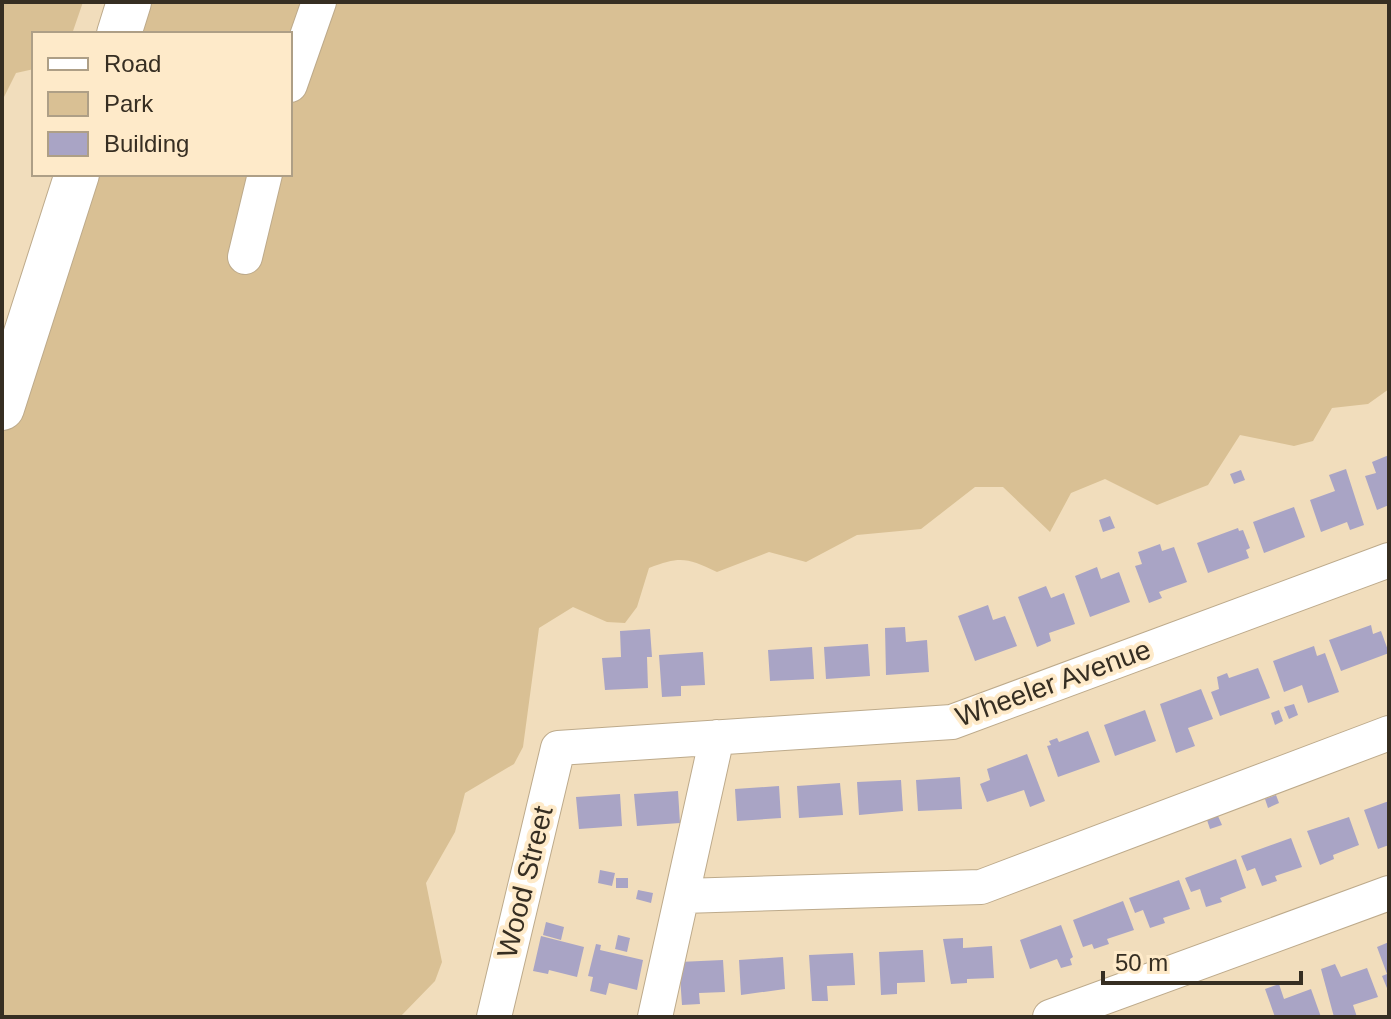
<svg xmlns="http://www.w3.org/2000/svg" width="1391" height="1019" font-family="Arial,sans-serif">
<rect width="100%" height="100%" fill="#f1ddbc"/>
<path fill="#d9c094" d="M 2,2 L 83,2 L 72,34 L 34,34 L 34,69 L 16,73 L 2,101 Z
M 140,2 L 1389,2 L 1389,389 L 1368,404 L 1332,408 L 1313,441 L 1294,446 L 1240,435 L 1208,485 L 1157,505 L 1105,479 L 1071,493 L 1050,532 L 1003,487 L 975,487 L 921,529 L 857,535 L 806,562 L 769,552 L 717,572 C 687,558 681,556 649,568 L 637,607 L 625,623 L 607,622 L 573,607 L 539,628 L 523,747 L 514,764 L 465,793 L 455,832 L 426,883 L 442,962 L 435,981 L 400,1017 L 2,1017 L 2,435 L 86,174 L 290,174 L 290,34 L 130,34 Z"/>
<path fill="#a9a4c5" d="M 1389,455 L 1389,505 L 1377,510 L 1365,476 L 1376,473 L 1372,462 Z
M 1346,469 L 1364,525 L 1350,530 L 1347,522 L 1321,532 L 1310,500 L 1335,491 L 1329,475 Z
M 1241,470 L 1245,480 L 1234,484 L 1230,474 Z
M 1294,507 L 1305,537 L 1264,553 L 1253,522 Z
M 1110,516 L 1115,528 L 1103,532 L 1099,520 Z
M 1238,528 L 1239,531 L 1243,530 L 1250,548 L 1246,550 L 1249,558 L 1208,573 L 1197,543 Z
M 1160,544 L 1162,551 L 1174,547 L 1187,582 L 1159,592 L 1162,598 L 1149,603 L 1135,566 L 1142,564 L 1138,552 Z
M 1097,567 L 1101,579 L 1119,572 L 1130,602 L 1090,617 L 1075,576 Z
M 1046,586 L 1051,598 L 1064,593 L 1075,624 L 1049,633 L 1051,641 L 1037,647 L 1018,597 Z
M 988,605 L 993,620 L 1005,616 L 1017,646 L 975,661 L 958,616 Z
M 1371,625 L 1373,634 L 1381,631 L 1389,653 L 1341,671 L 1329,640 Z
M 905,627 L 906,642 L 927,640 L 929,672 L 886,675 L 885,628 Z
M 650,629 L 652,657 L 647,657 L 648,688 L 605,690 L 602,658 L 621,657 L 620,631 Z
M 868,644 L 870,676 L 826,679 L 824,647 Z
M 1314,646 L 1317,656 L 1325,653 L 1339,692 L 1308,703 L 1302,685 L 1284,692 L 1273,661 Z
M 812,647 L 814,679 L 770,681 L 768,650 Z
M 703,652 L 705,685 L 681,686 L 681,696 L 662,697 L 659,655 Z
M 1258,668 L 1270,698 L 1220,716 L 1211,692 L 1219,689 L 1217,677 L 1227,673 L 1229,678 Z
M 1201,689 L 1213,719 L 1188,728 L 1195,746 L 1176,753 L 1160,704 Z
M 1294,704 L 1298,715 L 1289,719 L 1284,707 Z
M 1145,710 L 1156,741 L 1115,756 L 1104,725 Z
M 1279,710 L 1283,721 L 1275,725 L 1271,713 Z
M 1088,731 L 1100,762 L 1058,777 L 1047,746 L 1051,745 L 1049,741 L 1057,738 L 1059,742 Z
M 1027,754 L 1045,801 L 1030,807 L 1024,790 L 987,802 L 980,784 L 990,780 L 987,769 Z
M 960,777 L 962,809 L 918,811 L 916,780 Z
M 901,780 L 903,811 L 859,815 L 857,782 Z
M 840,783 L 843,815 L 799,818 L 797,786 Z
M 779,786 L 781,818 L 737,821 L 735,789 Z
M 678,791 L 680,823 L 637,826 L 634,794 Z
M 620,794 L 622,826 L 579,829 L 576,797 Z
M 1276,795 L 1279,803 L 1268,808 L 1265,799 Z
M 1389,801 L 1389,845 L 1378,849 L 1364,810 Z
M 1218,816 L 1222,825 L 1210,829 L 1207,820 Z
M 1349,817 L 1359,845 L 1333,855 L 1334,859 L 1320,865 L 1307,831 Z
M 1291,838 L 1302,867 L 1275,876 L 1277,881 L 1262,886 L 1255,868 L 1247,871 L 1241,856 Z
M 1236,859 L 1246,888 L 1220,898 L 1222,902 L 1206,907 L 1200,889 L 1191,892 L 1185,878 Z
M 600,870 L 615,873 L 612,886 L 598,883 Z
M 616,878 L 628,878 L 628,888 L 616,888 Z
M 1179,880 L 1190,909 L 1163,918 L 1165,923 L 1150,928 L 1143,910 L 1135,913 L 1129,898 Z
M 638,890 L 653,893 L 651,903 L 636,899 Z
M 1123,901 L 1134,930 L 1107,939 L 1109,944 L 1094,949 L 1092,944 L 1083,947 L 1073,920 Z
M 546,922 L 564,927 L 561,940 L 543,935 Z
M 1061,925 L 1073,957 L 1070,959 L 1072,965 L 1061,968 L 1057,959 L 1030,969 L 1020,940 Z
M 618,935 L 630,938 L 627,952 L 615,949 Z
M 541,936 L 584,947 L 577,977 L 549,970 L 548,974 L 533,971 Z
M 963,938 L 963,948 L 992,946 L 994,978 L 967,979 L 967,983 L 951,984 L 943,939 Z
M 1389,942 L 1389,993 L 1382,976 L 1387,974 L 1377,947 Z
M 596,944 L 601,945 L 600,950 L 643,960 L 637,990 L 609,983 L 606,995 L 590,991 L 593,977 L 588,976 Z
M 923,950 L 925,982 L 897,983 L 897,994 L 881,995 L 879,952 Z
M 853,953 L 855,985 L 827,986 L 828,1001 L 812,1001 L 809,955 Z
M 783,957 L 785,989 L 741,995 L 739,960 Z
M 723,960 L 725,992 L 699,993 L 700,1004 L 682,1005 L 679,962 Z
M 1335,964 L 1341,977 L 1367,968 L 1378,997 L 1353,1005 L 1357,1017 L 1334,1017 L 1321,969 Z
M 1279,984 L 1284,999 L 1311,989 L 1321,1017 L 1275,1017 L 1265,989 Z"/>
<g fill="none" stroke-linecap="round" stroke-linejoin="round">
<g stroke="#bdaa8b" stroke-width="36">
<path id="minor" d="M 290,85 L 319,2
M 245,257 L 265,174
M 683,896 L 981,887 L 1389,733
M 494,1017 L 558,748 L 952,722 L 1389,560
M 655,1017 L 717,737
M 1050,1017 L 1389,893"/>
</g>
<g stroke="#bdaa8b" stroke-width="46">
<path id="major" d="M 119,34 L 129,2
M 2,408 L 77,174"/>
</g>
<use href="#minor" stroke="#fff" stroke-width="34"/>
<use href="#major" stroke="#fff" stroke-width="44"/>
</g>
<g text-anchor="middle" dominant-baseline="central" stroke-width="8" stroke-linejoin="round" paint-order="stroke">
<g font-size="28" fill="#362e22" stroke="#feeac9">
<text transform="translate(1053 683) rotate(-20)">Wheeler Avenue</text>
<text transform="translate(525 882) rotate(-76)">Wood Street</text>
</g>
</g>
<rect width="1391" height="1019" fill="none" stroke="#362e22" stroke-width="8"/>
<rect x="32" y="32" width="260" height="144" fill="#feeac9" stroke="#ae9f86" stroke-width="2"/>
<rect x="48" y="58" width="40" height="12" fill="#ffffff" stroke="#ae9f86" stroke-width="2"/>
<text x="104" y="72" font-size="24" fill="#362e22">Road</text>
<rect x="48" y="92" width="40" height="24" fill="#d9c094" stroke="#ae9f86" stroke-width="2"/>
<text x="104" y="112" font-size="24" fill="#362e22">Park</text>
<rect x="48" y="132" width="40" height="24" fill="#a9a4c5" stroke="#ae9f86" stroke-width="2"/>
<text x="104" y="152" font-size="24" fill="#362e22">Building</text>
<path d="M1103 971v12h198v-12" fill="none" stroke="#362e22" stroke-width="4"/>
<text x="1115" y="971" font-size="24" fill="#362e22" stroke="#feeac9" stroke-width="6" paint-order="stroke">50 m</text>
</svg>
